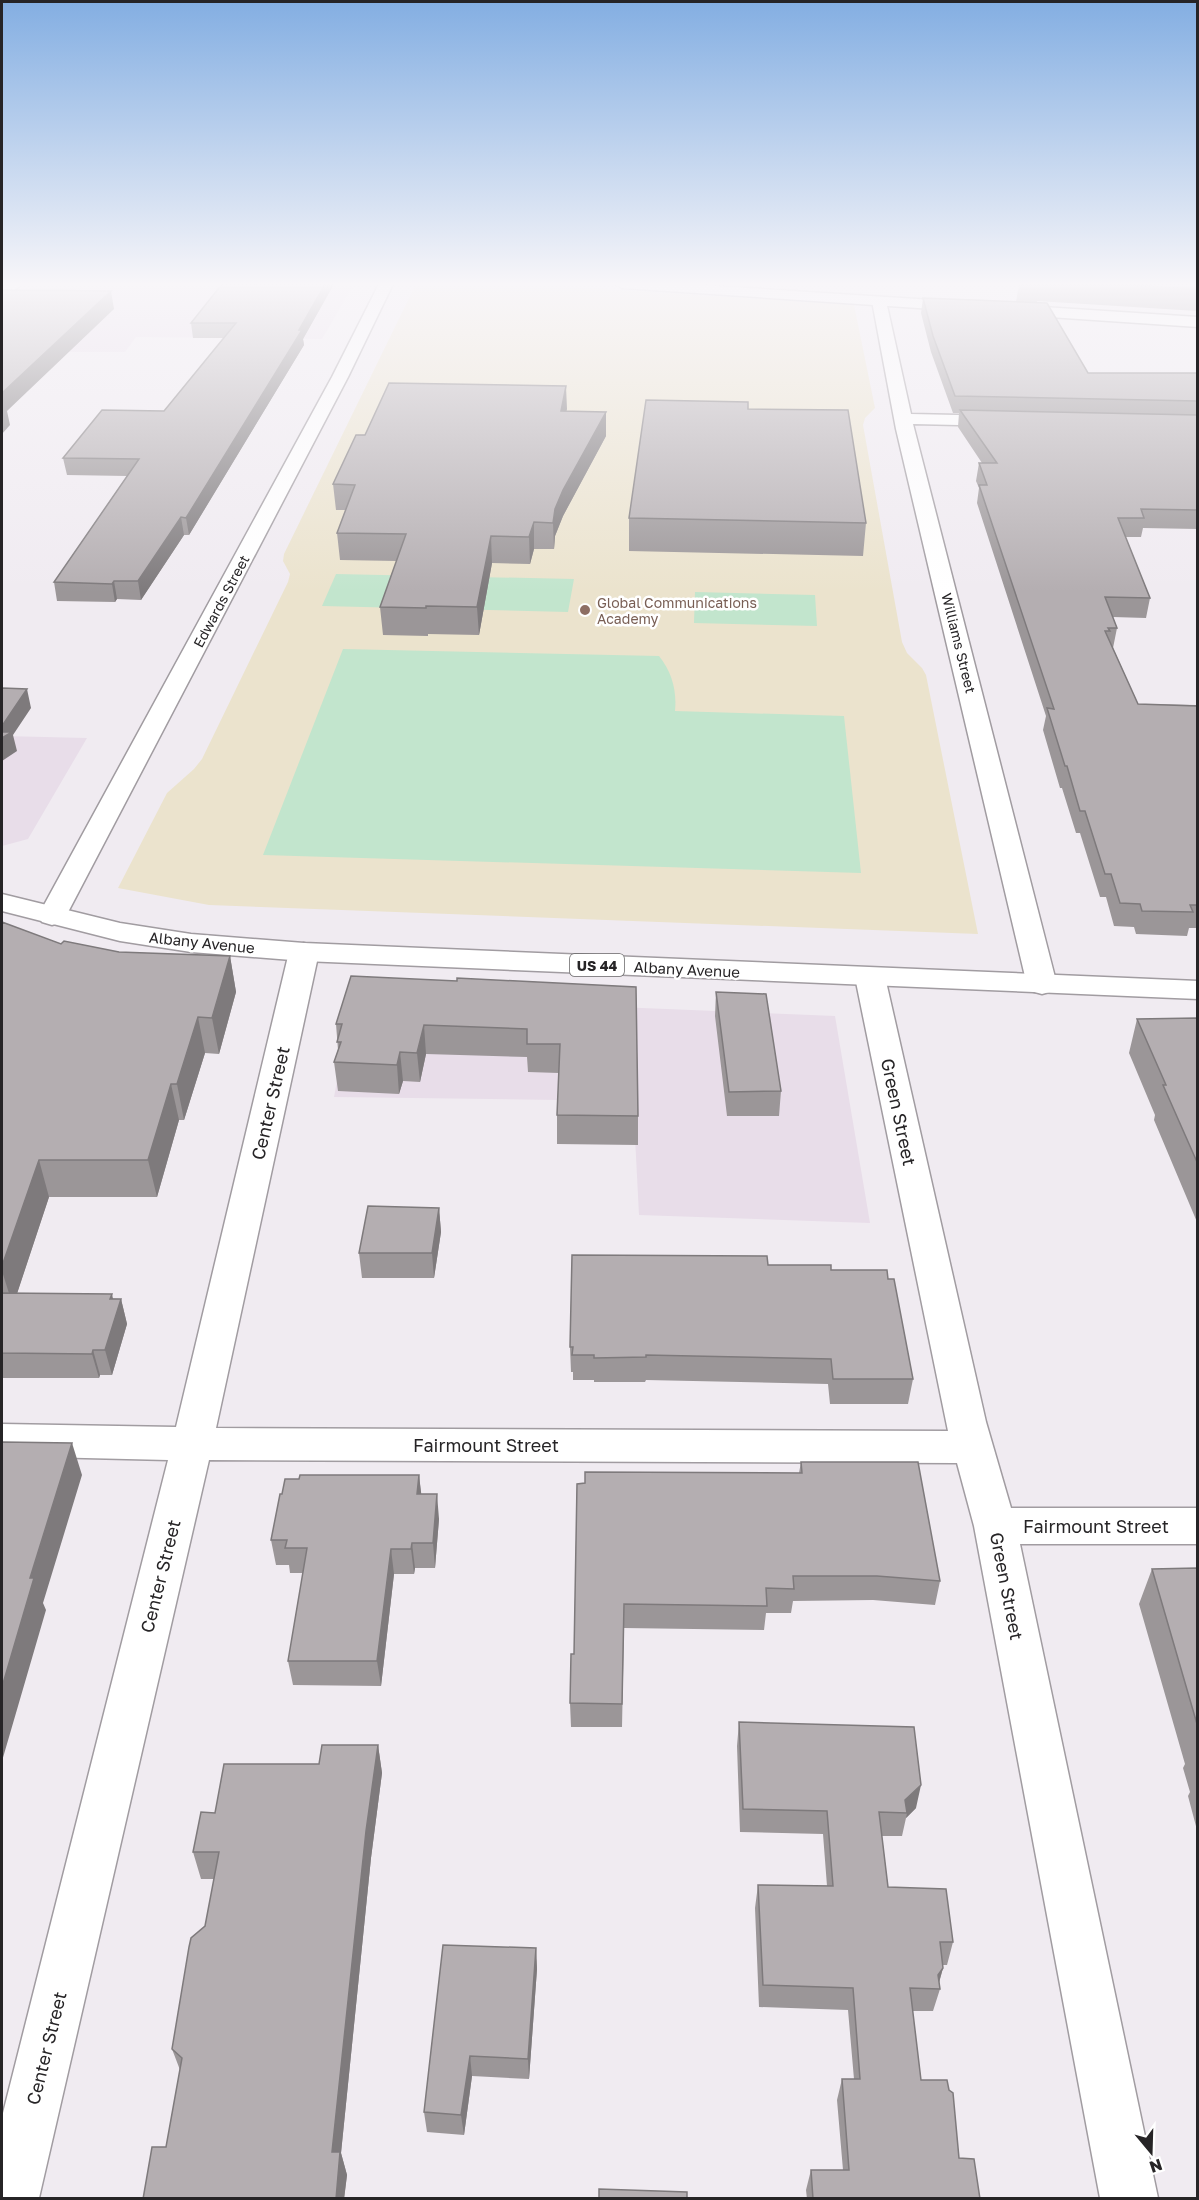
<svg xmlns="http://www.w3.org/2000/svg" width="1199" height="2200" font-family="'Golos Text',sans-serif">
<rect width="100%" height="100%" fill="#f0ebf1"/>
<path fill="#e8dde9" d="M 34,284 L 354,284 L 322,339 L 136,337 L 125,352 L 2,352 L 2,317 Z
M 2,736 L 87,738 L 28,839 L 2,846 Z
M 353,996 L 835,1016 L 870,1223 L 639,1215 L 635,1137 L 558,1100 L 334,1097 Z"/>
<path fill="#ebe3cd" d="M 416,284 L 526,284 L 854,305 L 875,408 L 865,418 L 863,425 L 902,642 L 907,653 L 922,668 L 926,675 L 978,934 L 209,905 L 118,888 L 167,793 L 194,769 L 202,759 L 288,582 L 290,574 L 283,561 L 284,554 Z"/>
<path fill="#c2e5cd" d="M 336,574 L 574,579 L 568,612 L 322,606 Z
M 695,592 L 815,595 L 817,626 L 694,623 Z
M 343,649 L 659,656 C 672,672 677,691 675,711 L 844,716 L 861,873 L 263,855 Z"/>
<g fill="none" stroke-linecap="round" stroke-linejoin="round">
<g stroke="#a19ca1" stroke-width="3">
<path id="street" d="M 6,284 L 21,284 L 7,299 L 2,300 L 2,288 Z
M 379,284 L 393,284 L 348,377 L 66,916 L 62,922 L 52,925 L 42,922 L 38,916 L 332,377 Z
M 879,297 L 886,301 L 911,414 L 1004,416 L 1010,417 L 1013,421 L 1010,425 L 1004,426 L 913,424 L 1057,985 L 1053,991 L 1042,994 L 1031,991 L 1027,985 L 896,429 L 872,301 Z
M 304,943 L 314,946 L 319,952 L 216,1428 L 948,1431 L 855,977 L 859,971 L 870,968 L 881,971 L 885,977 L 986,1422 L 1011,1508 L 1198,1508 L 1198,1544 L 1020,1544 L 1158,2198 L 1100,2198 L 974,1526 L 957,1463 L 209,1460 L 39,2198 L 2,2198 L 2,2117 L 168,1460 L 2,1456 L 2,1424 L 176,1427 L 289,952 L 294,946 Z"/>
</g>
<g stroke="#a19ca1" stroke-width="3">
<path id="secondary" d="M 615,284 L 685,284 L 1198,317 L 1198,327 L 622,288 Z"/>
</g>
<g stroke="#a19ca1" stroke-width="3">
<path id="highway" d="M 2,894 L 120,923 L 191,934 L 304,943 L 1198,981 L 1198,999 L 304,961 L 191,952 L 120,941 L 2,911 Z"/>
</g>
<use href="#street" fill="#fff" fill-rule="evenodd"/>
<use href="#secondary" fill="#fff" fill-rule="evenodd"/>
<use href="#highway" fill="#fff" fill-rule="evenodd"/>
</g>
<path fill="#9b9698" d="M 222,284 L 334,284 L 303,339 L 304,345 L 189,535 L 184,535 L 141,600 L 117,599 L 115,602 L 57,601 L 54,582 L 127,476 L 67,475 L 63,458 L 164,411 L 224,338 L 193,338 L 191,323 Z
M 1019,284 L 1197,284 L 1197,311 L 1037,301 L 1037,303 L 1088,373 L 1197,373 L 1197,529 L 1143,528 L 1141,537 L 1125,537 L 1150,598 L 1146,618 L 1113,617 L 1117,628 L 1113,648 L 1138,704 L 1197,705 L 1197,928 L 1189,928 L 1187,936 L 1136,934 L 1134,927 L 1114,926 L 1106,897 L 1100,897 L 1080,833 L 1076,833 L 1062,788 L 1060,788 L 1043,730 L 1046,716 L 977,503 L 979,488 L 976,481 L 979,463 L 982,463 L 958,427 L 959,413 L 953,413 L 931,352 L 921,313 L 923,298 L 1016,302 Z
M 566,386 L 566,411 L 606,436 L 563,516 L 555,536 L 554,549 L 534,549 L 530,564 L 492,563 L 479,635 L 428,634 L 428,636 L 383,635 L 380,607 L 397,561 L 340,560 L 337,533 L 346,510 L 336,510 L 333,484 Z
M 748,409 L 866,523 L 863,556 L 629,551 L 629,518 Z
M 2,922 L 61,944 L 119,952 L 230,956 L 236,992 L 219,1054 L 205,1053 L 184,1120 L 179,1120 L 157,1197 L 49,1197 L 17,1293 L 121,1299 L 127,1324 L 112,1375 L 100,1375 L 99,1378 L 2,1378 Z
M 457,981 L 636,987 L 638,1116 L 638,1145 L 557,1144 L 557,1115 L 559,1073 L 528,1072 L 527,1057 L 426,1054 L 420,1082 L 403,1081 L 399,1094 L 338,1091 L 334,1062 L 338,1050 L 336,1024 Z
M 716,992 L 781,1091 L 779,1116 L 727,1116 L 715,1016 Z
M 1197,1018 L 1197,1222 L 1154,1120 L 1155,1115 L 1129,1053 L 1137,1019 Z
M 439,1208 L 441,1232 L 434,1278 L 362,1278 L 359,1253 Z
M 831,1270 L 888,1279 L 913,1379 L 908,1404 L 830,1404 L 828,1384 L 646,1380 L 645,1382 L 594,1382 L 594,1380 L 573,1380 L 573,1372 L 571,1372 L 570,1347 Z
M 801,1462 L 940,1581 L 935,1605 L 873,1600 L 793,1601 L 791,1613 L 766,1613 L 764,1630 L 624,1628 L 622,1727 L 571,1727 L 570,1703 L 574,1654 L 577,1484 L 799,1473 Z
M 419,1475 L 421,1494 L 439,1519 L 435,1568 L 415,1568 L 414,1574 L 394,1574 L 381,1686 L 293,1685 L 288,1661 L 303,1573 L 290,1573 L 289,1565 L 276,1565 L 271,1540 Z
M 1197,1568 L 1197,1830 L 1188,1796 L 1190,1792 L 1183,1768 L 1185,1764 L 1139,1604 L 1152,1569 Z
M 739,1722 L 916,1808 L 906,1818 L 902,1836 L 882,1836 L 888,1887 L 953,1942 L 947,1965 L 943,1965 L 943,1968 L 939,1983 L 940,1989 L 933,2011 L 912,2011 L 921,2080 L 959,2158 L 980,2199 L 807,2199 L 806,2190 L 811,2170 L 843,2170 L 837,2100 L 842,2079 L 854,2079 L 848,2010 L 759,2007 L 755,1908 L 758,1885 L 827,1886 L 823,1834 L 740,1832 L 737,1746 Z
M 378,1745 L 382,1773 L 371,1858 L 341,2153 L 347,2175 L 344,2199 L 143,2199 L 166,2147 L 180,2070 L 172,2049 L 205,1926 L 214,1879 L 201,1879 L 193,1852 L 215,1813 L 319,1764 Z
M 536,1948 L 537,1969 L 529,2079 L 472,2076 L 464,2135 L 427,2132 L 424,2112 Z"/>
<path fill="#7e7a7c" d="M 325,284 L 334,284 L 303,339 L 304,345 L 189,535 L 186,518 L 299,330 Z
M 111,291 L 114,309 L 7,411 L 10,425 L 2,434 L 2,393 Z
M 566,386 L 567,409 L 562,436 L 561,411 Z
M 606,412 L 606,436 L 563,516 L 555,536 L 554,549 L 553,523 L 555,509 L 563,490 Z
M 181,517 L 184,535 L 141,600 L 138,581 Z
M 534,522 L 534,549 L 530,564 L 529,537 Z
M 491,536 L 492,563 L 479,635 L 477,607 Z
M 114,581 L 117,599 L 115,602 L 112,584 Z
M 27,689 L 31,708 L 13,735 L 17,751 L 2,761 L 2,726 Z
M 230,956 L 236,992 L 219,1054 L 212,1018 Z
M 198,1017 L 205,1053 L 184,1120 L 177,1084 Z
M 424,1025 L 426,1054 L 420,1082 L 417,1053 Z
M 400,1052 L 403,1081 L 399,1094 L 397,1065 Z
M 171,1084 L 179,1120 L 157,1197 L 148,1160 Z
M 39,1160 L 49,1197 L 13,1306 L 2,1271 L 2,1266 Z
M 439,1208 L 441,1232 L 434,1278 L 432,1253 Z
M 112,1294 L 116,1313 L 121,1299 L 127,1324 L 112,1375 L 105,1350 L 110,1299 Z
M 93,1350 L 100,1375 L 99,1378 L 92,1354 Z
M 72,1443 L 82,1475 L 43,1603 L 46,1610 L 2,1761 L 2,1687 L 30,1578 Z
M 419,1475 L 422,1500 L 417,1494 Z
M 437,1494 L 439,1519 L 435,1568 L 433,1543 Z
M 412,1543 L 415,1568 L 414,1574 L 411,1549 Z
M 391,1549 L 394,1574 L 381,1686 L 377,1661 Z
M 378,1745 L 382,1773 L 371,1858 L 341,2153 L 347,2175 L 344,2199 L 336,2199 L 332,2152 L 366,1831 Z
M 921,1785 L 916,1808 L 906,1818 L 907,1813 L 905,1800 Z
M 536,1948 L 537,1969 L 529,2079 L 528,2059 Z
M 943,1968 L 937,1989 L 938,1975 Z
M 470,2056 L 472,2076 L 464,2135 L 461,2115 Z"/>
<path fill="#b4aeb1" stroke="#7e7a7c" stroke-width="1.5" d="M 222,284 L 325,284 L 299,330 L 302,330 L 186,518 L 181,517 L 138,581 L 114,581 L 112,584 L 54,582 L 139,459 L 63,458 L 102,410 L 164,411 L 236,323 L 191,323 Z
M 1111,284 L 1197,284 L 1197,289 Z
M 2,290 L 111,291 L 2,393 Z
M 923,298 L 1047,303 L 1088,373 L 1197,373 L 1197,401 L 955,396 L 933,336 Z
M 389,383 L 566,386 L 561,411 L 606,412 L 563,490 L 555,509 L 553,523 L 534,522 L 529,537 L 491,536 L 477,607 L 426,606 L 426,608 L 380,607 L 406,534 L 337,533 L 355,485 L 333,484 L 356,435 L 365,435 Z
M 646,400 L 748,402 L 748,409 L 848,410 L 866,523 L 629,518 Z
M 960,410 L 1197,415 L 1197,510 L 1141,509 L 1144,518 L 1118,518 L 1150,598 L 1105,597 L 1117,628 L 1108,628 L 1110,631 L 1105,631 L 1138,704 L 1197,706 L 1197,905 L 1190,905 L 1193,912 L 1142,911 L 1140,904 L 1120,903 L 1111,874 L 1105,874 L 1085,811 L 1080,811 L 1067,766 L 1065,766 L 1047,708 L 1054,709 L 979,485 L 987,485 L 979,463 L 997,463 Z
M 2,688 L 27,689 L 2,726 Z
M 2,732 L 12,732 L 2,738 Z
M 2,922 L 61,944 L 64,941 L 119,952 L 230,956 L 212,1018 L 198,1017 L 177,1084 L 171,1084 L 148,1160 L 39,1160 L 2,1266 Z
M 351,976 L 457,981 L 457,978 L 636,987 L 638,1116 L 557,1115 L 560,1044 L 527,1044 L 527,1029 L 424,1025 L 417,1053 L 400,1052 L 397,1065 L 334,1062 L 341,1042 L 337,1042 L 342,1024 L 336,1024 Z
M 716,992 L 766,994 L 781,1091 L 729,1092 Z
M 1197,1018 L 1197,1162 L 1163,1085 L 1166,1085 L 1137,1019 Z
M 368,1206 L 439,1208 L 432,1253 L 359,1253 Z
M 572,1255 L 767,1256 L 768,1265 L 831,1265 L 831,1270 L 887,1270 L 888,1279 L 894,1279 L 913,1379 L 833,1379 L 831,1359 L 646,1355 L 646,1357 L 594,1358 L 594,1355 L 572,1355 L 573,1347 L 570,1347 Z
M 2,1293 L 112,1294 L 110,1299 L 121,1299 L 105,1350 L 93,1350 L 92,1354 L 2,1353 Z
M 2,1442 L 72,1443 L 30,1578 L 34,1578 L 2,1687 Z
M 801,1462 L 918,1462 L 940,1581 L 877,1576 L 793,1576 L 794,1589 L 766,1588 L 767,1606 L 624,1604 L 622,1704 L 570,1703 L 571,1654 L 574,1654 L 577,1484 L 585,1483 L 585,1472 L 802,1473 Z
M 300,1475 L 419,1475 L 417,1494 L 437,1494 L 433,1543 L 412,1543 L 411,1549 L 391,1549 L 377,1661 L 288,1661 L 307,1548 L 285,1548 L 287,1540 L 271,1540 L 280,1494 L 282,1494 L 285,1479 L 299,1479 Z
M 1197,1568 L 1197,1724 L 1152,1569 Z
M 739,1722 L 914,1727 L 921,1785 L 905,1800 L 907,1813 L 879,1812 L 888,1887 L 946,1889 L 953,1942 L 940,1942 L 943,1968 L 938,1975 L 940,1989 L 910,1988 L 921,2080 L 947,2080 L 949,2090 L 953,2093 L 959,2158 L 974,2159 L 980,2199 L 813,2199 L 811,2170 L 849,2170 L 842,2079 L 860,2079 L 853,1988 L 763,1985 L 758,1885 L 833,1886 L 827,1811 L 743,1809 Z
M 322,1745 L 378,1745 L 366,1831 L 332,2152 L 340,2152 L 336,2199 L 143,2199 L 152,2147 L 166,2147 L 182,2058 L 172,2049 L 189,1947 L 191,1938 L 205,1926 L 219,1852 L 193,1852 L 201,1812 L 215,1813 L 224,1764 L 319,1764 Z
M 443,1945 L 536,1948 L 528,2059 L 470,2056 L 461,2115 L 424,2112 Z
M 599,2189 L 687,2192 L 687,2199 L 599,2199 Z"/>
<linearGradient id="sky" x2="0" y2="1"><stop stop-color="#83aee2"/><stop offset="0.48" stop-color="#f8f6f9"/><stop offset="1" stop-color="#f8f6f9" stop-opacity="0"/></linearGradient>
<rect width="1199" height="592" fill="url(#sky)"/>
<circle fill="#8d6e63" stroke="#fff" stroke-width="2" cx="585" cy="610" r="6"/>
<g text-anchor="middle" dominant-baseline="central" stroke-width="5" stroke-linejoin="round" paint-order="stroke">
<g font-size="14" fill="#262426" stroke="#fff">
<text transform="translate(221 601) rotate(-62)">Edwards Street</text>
<text transform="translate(959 643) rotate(76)">Williams Street</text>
</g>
<g font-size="14" fill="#785e54" stroke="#fff" text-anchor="start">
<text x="597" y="602">Global Communications<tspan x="597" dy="16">Academy</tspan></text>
</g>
<rect fill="#fff" stroke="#676667" stroke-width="1.5" x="570" y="954" width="54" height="22" rx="4.5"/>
<g font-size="14" font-weight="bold" fill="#262426">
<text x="597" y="965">US 44</text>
</g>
<g font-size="15" fill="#262426" stroke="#fff">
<text transform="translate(202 942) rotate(6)">Albany Avenue</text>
<text transform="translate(687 969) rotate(3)">Albany Avenue</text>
</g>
<g font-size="18" fill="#262426" stroke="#fff">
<text transform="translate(270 1103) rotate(-77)">Center Street</text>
<text transform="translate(899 1112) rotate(78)">Green Street</text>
<text x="486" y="1445">Fairmount Street</text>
<text x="1096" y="1526">Fairmount Street</text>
<text transform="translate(160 1576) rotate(-76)">Center Street</text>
<text transform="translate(1007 1586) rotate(79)">Green Street</text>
<text transform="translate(46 2048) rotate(-76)">Center Street</text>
</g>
</g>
<rect width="1199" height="2200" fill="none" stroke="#262426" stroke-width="6"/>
<g transform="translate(1151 2152) rotate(161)" stroke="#ffffff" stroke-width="4.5" paint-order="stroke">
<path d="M0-4.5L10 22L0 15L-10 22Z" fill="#262426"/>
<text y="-9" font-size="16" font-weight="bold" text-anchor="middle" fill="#262426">N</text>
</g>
</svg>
